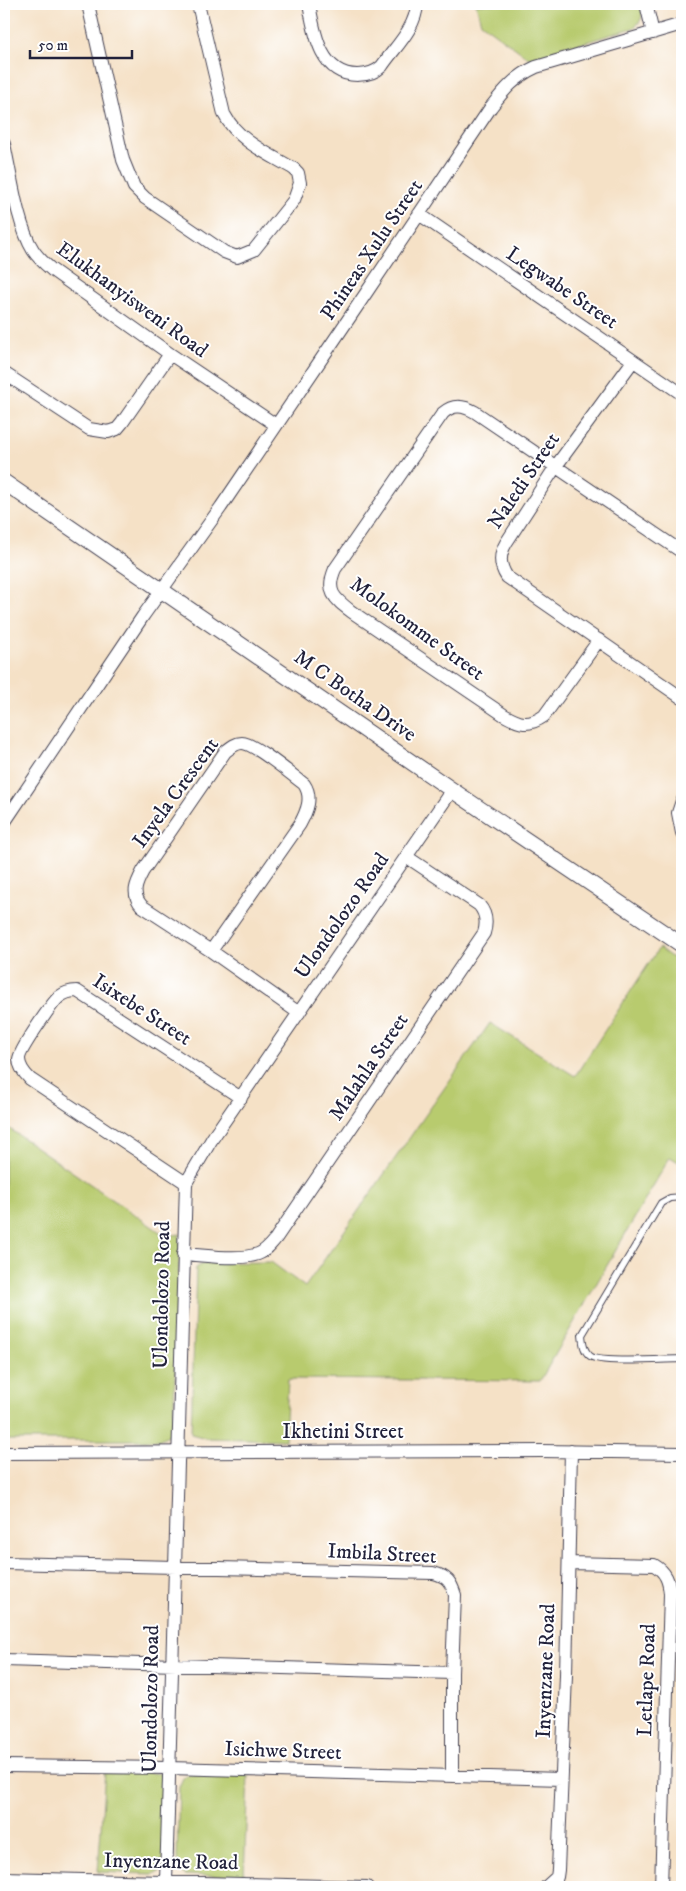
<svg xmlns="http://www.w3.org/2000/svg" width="686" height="1891" font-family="'IM FELL DW Pica',serif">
<rect width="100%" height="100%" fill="#fff"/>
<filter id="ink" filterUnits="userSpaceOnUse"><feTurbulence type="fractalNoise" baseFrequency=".02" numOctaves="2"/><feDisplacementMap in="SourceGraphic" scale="10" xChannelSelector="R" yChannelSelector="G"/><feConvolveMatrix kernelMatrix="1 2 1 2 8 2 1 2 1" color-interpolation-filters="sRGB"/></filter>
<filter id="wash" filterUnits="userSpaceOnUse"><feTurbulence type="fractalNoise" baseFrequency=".0096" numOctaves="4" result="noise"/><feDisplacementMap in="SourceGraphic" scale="20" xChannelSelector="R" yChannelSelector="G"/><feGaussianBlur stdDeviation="1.12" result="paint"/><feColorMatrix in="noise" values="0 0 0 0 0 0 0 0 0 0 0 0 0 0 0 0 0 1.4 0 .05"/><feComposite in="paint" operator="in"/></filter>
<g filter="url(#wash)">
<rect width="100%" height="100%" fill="#f5e1c6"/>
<path fill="#b8cb6e" stroke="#6d7654" d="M 476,4 L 641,4 C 643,15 643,21 633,28 L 530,59 L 481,23 Z
M 659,948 L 682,965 L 682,1164 L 670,1157 L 540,1381 L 288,1379 L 285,1440 L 206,1438 L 191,1434 L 196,1268 L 204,1263 L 271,1262 L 305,1287 L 490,1023 L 575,1076 Z
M 4,1125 L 160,1232 L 167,1236 L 180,1234 L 173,1433 L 158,1440 L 4,1440 Z
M 105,1770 L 166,1774 L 163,1865 L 160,1872 L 152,1874 L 98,1872 Z
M 189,1774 L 248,1775 L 244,1877 L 185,1875 C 179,1871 178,1865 177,1858 L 179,1787 L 183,1778 Z"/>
</g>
<g filter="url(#ink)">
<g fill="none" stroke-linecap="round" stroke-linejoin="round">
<g stroke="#423f50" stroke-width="8">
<path id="service" d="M 682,1197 L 670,1198 L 661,1203 L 582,1335 C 583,1343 583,1350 590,1356 C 600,1364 666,1359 682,1359"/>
</g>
<g stroke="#423f50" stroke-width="14">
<path id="minor" d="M 88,4 L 123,160 L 134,187 L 145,198 L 224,252 L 237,257 L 254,250 L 294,200 L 300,183 L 298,173 L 294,169 C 269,154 238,141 224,114 L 198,4
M 309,4 C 314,31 320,75 357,75 C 367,75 375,73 382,66 C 395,47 416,28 417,4
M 646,4 L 653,33
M 4,144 C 11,175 17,224 33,250 C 38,258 45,264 52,270 L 170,354 L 276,425
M 419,214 L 682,394
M 633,361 L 556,466 L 506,543 C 499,555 499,565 507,577 L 682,698
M 4,373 L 89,429 L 108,432 L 117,429 L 122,423 L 170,354
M 599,640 L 544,716 C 528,727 520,724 504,715 L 352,612 C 335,599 325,592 335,569 L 443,413 C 453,404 463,405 475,412 L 682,552
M 682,801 L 678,813 L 682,833
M 4,823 L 143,616 L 221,507 L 356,308 L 491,107 C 504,90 516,76 536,67 L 682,24
M 211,951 L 300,824 C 307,811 313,797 304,784 C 292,775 254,743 242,743 C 235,743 230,748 225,752 L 143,871 C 136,884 131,894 142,906 L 211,951 L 299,1013
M 186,1183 L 30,1079 C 25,1074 19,1067 19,1059 C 19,1051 52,1003 59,997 C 64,993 70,991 77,991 L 241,1098
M 183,1254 C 205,1255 238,1261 258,1254 C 266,1251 271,1244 276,1238 L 484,933 C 487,923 486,913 479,905 L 407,857
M 4,1453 L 541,1451 L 682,1453
M 4,1563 L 433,1573 C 447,1576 451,1582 455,1595 L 452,1673 L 452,1776
M 569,1563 L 654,1565 C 666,1572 669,1581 670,1594 L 661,1887
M 4,1660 L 452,1673
M 4,1766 L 169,1768 L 561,1779
M 4,1878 L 367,1887
M 166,1882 L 186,1183 L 212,1139 L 452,790
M 546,1887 L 557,1877 L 558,1870 L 566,1675 L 571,1451"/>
</g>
<g stroke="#423f50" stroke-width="17">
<path id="tertiary" d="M 4,482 L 452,790 L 682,945"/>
</g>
<use href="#service" stroke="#fff" stroke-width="6"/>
<use href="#minor" stroke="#fff" stroke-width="12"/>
<use href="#tertiary" stroke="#fff" stroke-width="15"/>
</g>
</g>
<g text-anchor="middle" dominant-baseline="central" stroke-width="4" stroke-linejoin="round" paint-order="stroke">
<g font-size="21" fill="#22223b" stroke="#fff">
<text transform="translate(372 250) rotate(-56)">Phineas Xulu Street</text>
<text transform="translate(562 288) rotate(34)">Legwabe Street</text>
<text transform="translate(132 300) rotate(36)">Elukhanyisweni Road</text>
<text transform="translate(524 481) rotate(-56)">Naledi Street</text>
<text transform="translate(417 629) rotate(36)">Molokomme Street</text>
<text transform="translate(355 696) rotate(35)">M C Botha Drive</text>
<text transform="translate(176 793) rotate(-54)">Inyela Crescent</text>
<text transform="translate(342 916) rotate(-55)">Ulondolozo Road</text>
<text transform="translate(142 1010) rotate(33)">Isixebe Street</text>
<text transform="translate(369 1067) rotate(-56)">Malahla Street</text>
<text transform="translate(162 1295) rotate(-89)">Ulondolozo Road</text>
<text x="343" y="1432">Ikhetini Street</text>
<text transform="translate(382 1554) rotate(3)">Imbila Street</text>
<text transform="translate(546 1671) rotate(-88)">Inyenzane Road</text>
<text transform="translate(647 1680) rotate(-88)">Letlape Road</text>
<text transform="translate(151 1699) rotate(-89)">Ulondolozo Road</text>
<text transform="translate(283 1751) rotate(2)">Isichwe Street</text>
<text transform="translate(171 1862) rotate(1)">Inyenzane Road</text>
</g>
</g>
<rect width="686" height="1891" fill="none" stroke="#fff" stroke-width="20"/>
<path d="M30 50v8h102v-8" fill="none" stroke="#22223b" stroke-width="2.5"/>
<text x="38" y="50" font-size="15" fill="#22223b" stroke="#ffffff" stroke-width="4" paint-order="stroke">50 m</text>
</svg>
